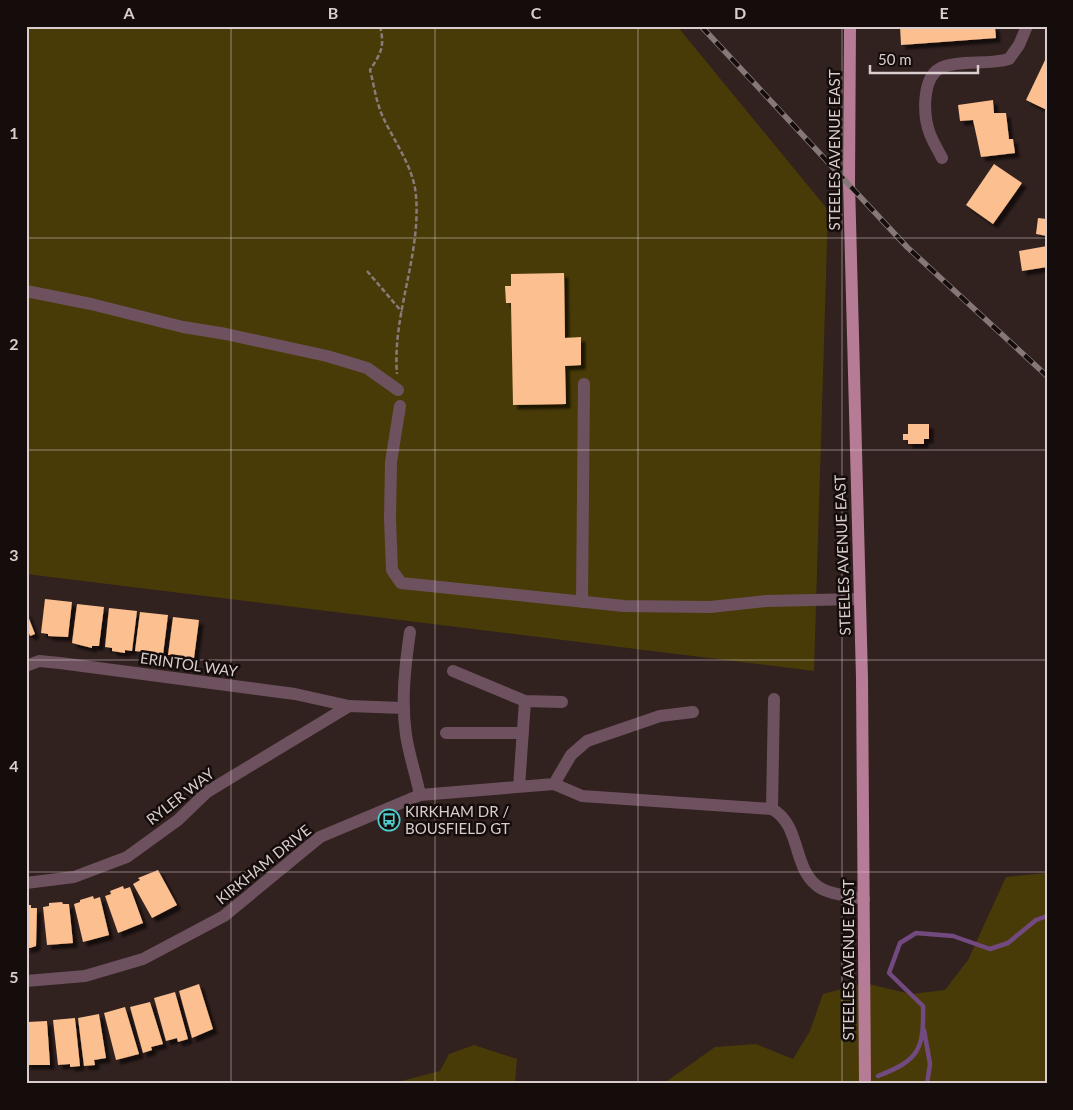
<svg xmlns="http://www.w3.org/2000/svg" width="1073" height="1110" font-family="Lato,sans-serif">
<defs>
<filter id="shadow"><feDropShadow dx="4.5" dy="4.5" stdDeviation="1" flood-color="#0009"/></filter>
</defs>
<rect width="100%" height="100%" fill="#31211f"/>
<path fill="#483b08" d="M 26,26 L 677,26 L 828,210 L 814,671 L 26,574 Z
M 1047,873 L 1047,1084 L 634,1084 L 638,1081 L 667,1081 L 715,1047 L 756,1044 L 793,1059 L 810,1031 L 823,994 L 864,983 L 911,994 L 945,990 L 968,960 L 1006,877 Z
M 474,1045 L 517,1059 L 515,1084 L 390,1084 L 440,1071 L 449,1054 Z"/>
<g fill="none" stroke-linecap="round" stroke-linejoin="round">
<path stroke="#724a7f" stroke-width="4.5" d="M 924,1030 L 930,1064 L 927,1084
M 878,1076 C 919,1060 924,1050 923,1006 L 889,973 L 900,943 L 916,933 L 953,936 L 990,949 L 1008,943 L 1036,920 L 1047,916"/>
</g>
<path fill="#fcbf8f" filter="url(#shadow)" d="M 900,26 L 995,26 L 996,38 L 901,45 Z
M 1047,56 L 1047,110 L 1026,100 Z
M 993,100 L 994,113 L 1006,113 L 1009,139 L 1013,139 L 1015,153 L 981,157 L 973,120 L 960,121 L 958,105 Z
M 994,164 L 1022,183 L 993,224 L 966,205 Z
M 1038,218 L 1047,219 L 1047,236 L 1036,234 Z
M 1047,246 L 1047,267 L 1022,271 L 1019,251 Z
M 564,273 L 565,338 L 581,337 L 581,365 L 565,366 L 566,404 L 513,405 L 511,303 L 506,303 L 505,286 L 511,286 L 511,274 Z
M 908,424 L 929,424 L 929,439 L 924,439 L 924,444 L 908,444 L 908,440 L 903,440 L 903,434 L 908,434 Z
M 45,599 L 72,602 L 68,637 L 48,636 L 48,634 L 41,633 Z
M 77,604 L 104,607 L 99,646 L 92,646 L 92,648 L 72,643 Z
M 109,608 L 137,611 L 132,651 L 125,650 L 125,653 L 112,651 L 112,648 L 105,647 Z
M 26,611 L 35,634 L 30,636 L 29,633 L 26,634 Z
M 140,612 L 168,615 L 163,655 L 157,654 L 156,657 L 143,655 L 143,652 L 135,651 Z
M 173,617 L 199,620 L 194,658 L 189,657 L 188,660 L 174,659 L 175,655 L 168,655 Z
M 158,870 L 177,905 L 152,918 L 133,884 L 140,880 L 138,878 Z
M 123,886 L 124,889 L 130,887 L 143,923 L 118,933 L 105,896 L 111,894 L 110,891 Z
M 93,896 L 94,899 L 100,897 L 109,935 L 83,942 L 74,904 L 80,902 L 80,900 Z
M 62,902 L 63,904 L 69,904 L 73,943 L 47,945 L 43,907 L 49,906 L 49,903 Z
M 26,905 L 31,905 L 31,908 L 37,908 L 36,946 L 30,948 L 26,948 Z
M 199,984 L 213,1029 L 192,1038 L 179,991 Z
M 175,992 L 188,1039 L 178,1042 L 177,1038 L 166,1041 L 154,998 Z
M 150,1002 L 163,1044 L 151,1047 L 152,1050 L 143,1053 L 130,1007 Z
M 125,1007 L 139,1054 L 116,1060 L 104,1013 Z
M 99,1014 L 106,1058 L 94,1060 L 95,1065 L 84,1066 L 78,1018 Z
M 75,1018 L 80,1066 L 70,1067 L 70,1064 L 58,1065 L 53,1020 Z
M 47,1021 L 50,1065 L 26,1065 L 27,1022 Z"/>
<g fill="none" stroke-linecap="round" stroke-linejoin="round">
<path stroke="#887b79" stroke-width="2.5" stroke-dasharray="5 2.5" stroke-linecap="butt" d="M 380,26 C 385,47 381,53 370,70 C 374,85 376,101 382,115 C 393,140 414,167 416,196 C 421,256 392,315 397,374
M 367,271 L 402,312"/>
<path stroke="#6e515e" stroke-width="12" d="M 942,158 C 938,150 933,142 930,134 C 923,116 921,75 943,67 C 961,60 988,65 1009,59 L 1019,45 L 1027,26
M 26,291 L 91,304 L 183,327 L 226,334 L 327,356 L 367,368 L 398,390
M 400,406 L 391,462 L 390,519 L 392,570 L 401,583 L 624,606 L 710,607 L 766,601 L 859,599
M 582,602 L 584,384
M 410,632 C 405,666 401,701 406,735 C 409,755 416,775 420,795
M 26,666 L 39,661 L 60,663 L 295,694 L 349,706
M 453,671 L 525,701 L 519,787
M 525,701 L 562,702
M 446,733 L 523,733
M 554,784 L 571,755 L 587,741 L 660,716 L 693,712
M 772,809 L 774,699
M 26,883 L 74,877 L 127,857 L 178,820 L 207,792 L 349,706 L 403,708
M 26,981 L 85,976 L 143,959 L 224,916 L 320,837 L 420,795 L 554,784 L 582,796 L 772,809 C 803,826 791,872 822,889 C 833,895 851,896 864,899"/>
<path stroke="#b67b95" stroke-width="12" d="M 850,26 L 849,183 L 862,678 L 865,1084"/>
<g stroke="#867877" stroke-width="5.5">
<path id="rail" d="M 701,26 L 907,247 L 1047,376"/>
</g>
<use href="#rail" stroke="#140d0c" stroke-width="4" stroke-dasharray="11" stroke-linecap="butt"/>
</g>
<path fill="none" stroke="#d9cecd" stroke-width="1" stroke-opacity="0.55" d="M 231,26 L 231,1084M 435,26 L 435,1084M 638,26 L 638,1084M 842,26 L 842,1084M 26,238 L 1047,238M 26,450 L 1047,450M 26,660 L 1047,660M 26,872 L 1047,872"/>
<defs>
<g id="bus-ring" transform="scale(1.125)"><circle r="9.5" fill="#140d0c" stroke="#52cdcd" stroke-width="1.5"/><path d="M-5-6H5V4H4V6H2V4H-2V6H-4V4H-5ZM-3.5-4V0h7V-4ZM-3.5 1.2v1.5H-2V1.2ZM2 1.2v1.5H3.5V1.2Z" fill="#52cdcd"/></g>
</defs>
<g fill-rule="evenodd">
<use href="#bus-ring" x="389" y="820"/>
</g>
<g text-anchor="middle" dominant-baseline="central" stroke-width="5" stroke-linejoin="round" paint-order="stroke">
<g font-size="15" fill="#d9cecd" stroke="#140d0c">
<text transform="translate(834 150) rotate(-90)">STEELES AVENUE EAST</text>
<text transform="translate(842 555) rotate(-92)">STEELES AVENUE EAST</text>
<text transform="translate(189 664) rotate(8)">ERINTOL WAY</text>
<text transform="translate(180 796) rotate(-38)">RYLER WAY</text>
<text transform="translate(263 864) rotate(-39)">KIRKHAM DRIVE</text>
<text transform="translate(848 960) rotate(-90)">STEELES AVENUE EAST</text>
</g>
<g font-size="15" fill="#d9cecd" stroke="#140d0c" text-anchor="start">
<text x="405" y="811">KIRKHAM DR /<tspan x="405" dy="17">BOUSFIELD GT</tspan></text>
</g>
</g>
<rect width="1073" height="1110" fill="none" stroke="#140d0c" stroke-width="55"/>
<path d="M870 65v8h108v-8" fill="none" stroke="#d9cecd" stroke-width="2.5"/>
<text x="878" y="65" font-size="15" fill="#d9cecd" stroke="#140d0c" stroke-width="4" paint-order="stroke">50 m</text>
<rect x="28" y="28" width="1018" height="1054" fill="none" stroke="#d9cecd" stroke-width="2"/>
<g font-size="16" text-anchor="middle" font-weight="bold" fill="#d9cecd">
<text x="129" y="19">A</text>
<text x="333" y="19">B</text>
<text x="536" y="19">C</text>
<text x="740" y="19">D</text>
<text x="944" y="19">E</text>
<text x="14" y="139">1</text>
<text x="14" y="350">2</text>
<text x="14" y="561">3</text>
<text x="14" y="772">4</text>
<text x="14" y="983">5</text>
</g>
</svg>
